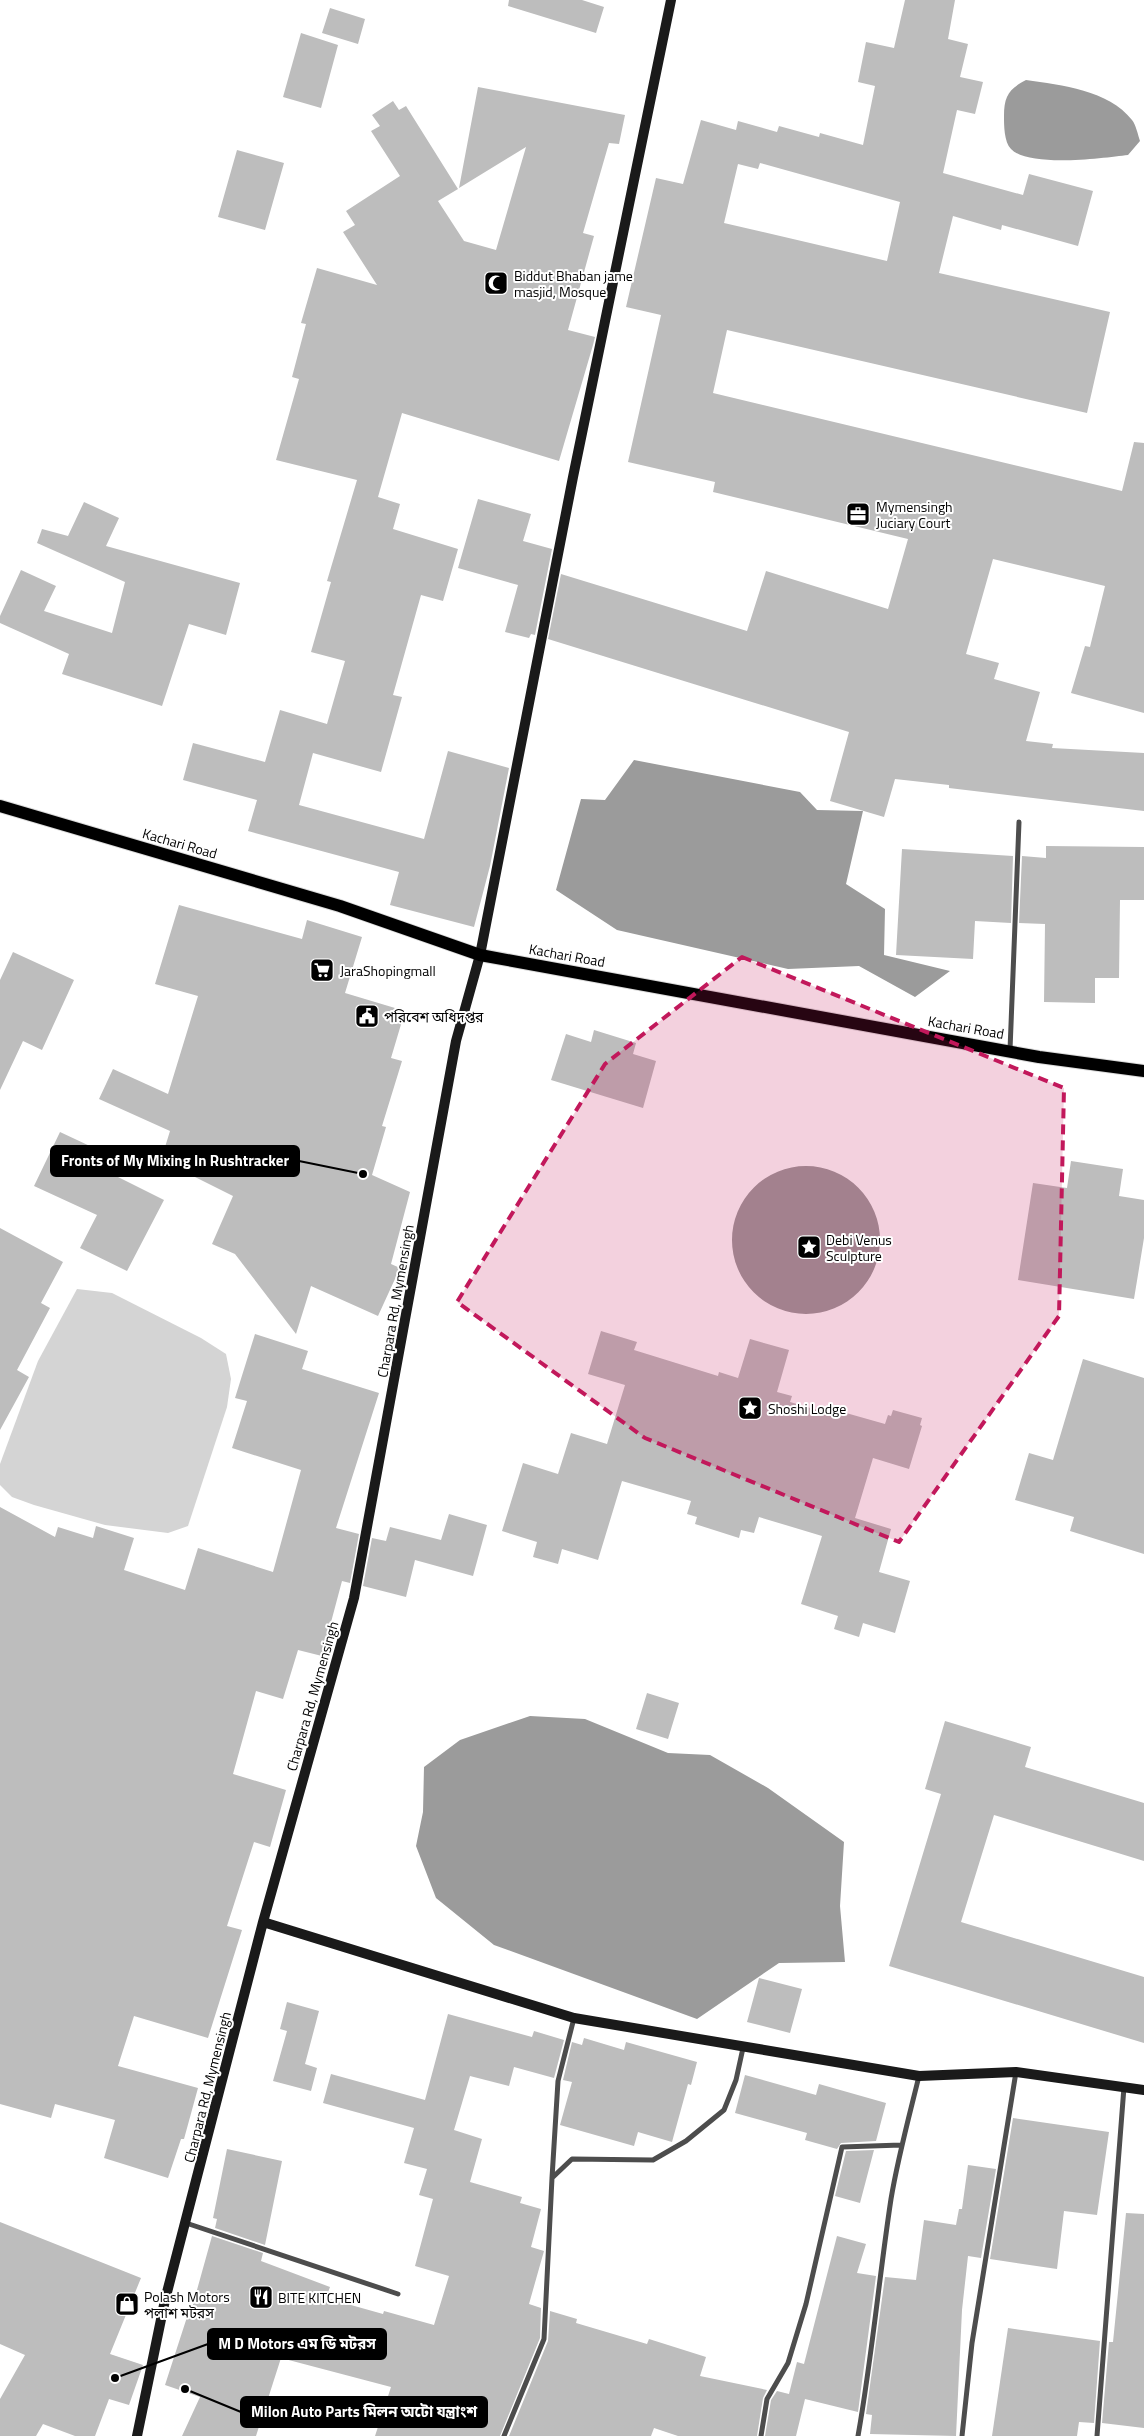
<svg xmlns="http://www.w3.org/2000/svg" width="1144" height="2436" font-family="'Titillium Web','Noto Sans Bengali',sans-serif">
<rect width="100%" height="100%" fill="#fff"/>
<path fill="#d4d4d4" d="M 77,1289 L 112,1293 L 201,1338 L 226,1354 L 231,1379 L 227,1407 L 188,1526 L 168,1533 L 105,1525 L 34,1505 L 12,1497 L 0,1485 L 0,1464 L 38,1361 Z"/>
<path fill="#9b9b9b" d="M 1026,80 C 1062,85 1108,90 1132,120 C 1136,125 1138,135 1140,141 L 1128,155 C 1103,158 1029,168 1011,149 C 1004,142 1004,125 1004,116 C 1004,96 1009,89 1026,80 Z
M 634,760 L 800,792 L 817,810 L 863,811 L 846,884 L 885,909 L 884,955 L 950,971 L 915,997 L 859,966 L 788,969 L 617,930 L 556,890 L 581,799 L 605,800 Z
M732 1240a74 74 0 1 1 148 0a74 74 0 1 1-148 0Z
M 530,1716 L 585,1719 L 668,1753 L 710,1755 L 768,1788 L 844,1842 L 840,1906 L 845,1962 L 779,1963 L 697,2019 L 494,1945 L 436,1898 L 416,1846 L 423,1812 L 424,1767 L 460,1740 Z"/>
<path fill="#bdbdbd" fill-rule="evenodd" d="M 509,0 L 582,0 L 604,7 L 596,33 L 508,6 Z
M 905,0 L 955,0 L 948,39 L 968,44 L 960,77 L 983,82 L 975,114 L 957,110 L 943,173 L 1023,195 L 1029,174 L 1093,191 L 1078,246 L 1002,225 L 1001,230 L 953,216 L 939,273 L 1110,312 L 1087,413 L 727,330 L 713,393 L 1122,491 L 1134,442 L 1144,443 L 1144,713 L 1071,693 L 1085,646 L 1090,647 L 1105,586 L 993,559 L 966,654 L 999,663 L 994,679 L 1040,692 L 1026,741 L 1053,744 L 1052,748 L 1144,753 L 1144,811 L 949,788 L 949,785 L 895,779 L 884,817 L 830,801 L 849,732 L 548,639 L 561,574 L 747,631 L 766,571 L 888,609 L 908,539 L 713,492 L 715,482 L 628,462 L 661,315 L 626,307 L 656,178 L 683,184 L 701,120 L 736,130 L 738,121 L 777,132 L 779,126 L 819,137 L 820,133 L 863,145 L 875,86 L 858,82 L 866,42 L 894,48 ZM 760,163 L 900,202 L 887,261 L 724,223 L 738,164 L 758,169 Z
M 330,8 L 365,19 L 358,44 L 322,33 Z
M 301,33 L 338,45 L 321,108 L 283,97 Z
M 478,87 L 625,115 L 619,144 L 609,143 L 583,233 L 594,236 L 568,330 L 595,337 L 593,345 L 559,461 L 402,413 L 378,497 L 400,504 L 393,529 L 458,549 L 443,601 L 421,595 L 393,695 L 402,697 L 381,772 L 313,753 L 299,805 L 424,839 L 448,751 L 509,768 L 490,866 L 474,927 L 390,905 L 399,872 L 248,831 L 257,800 L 183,780 L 193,743 L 265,762 L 280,710 L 327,724 L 345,661 L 311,652 L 331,582 L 327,581 L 357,480 L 276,460 L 299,379 L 292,377 L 306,324 L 301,323 L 317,268 L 377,285 L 343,232 L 355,225 L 346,211 L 400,176 L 371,131 L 380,126 L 372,115 L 393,101 L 399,110 L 406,106 L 458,189 L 438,201 L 464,241 L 496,250 L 526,147 L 459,188 Z
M 237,150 L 284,163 L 265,230 L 218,217 Z
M 478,499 L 531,514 L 523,541 L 552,549 L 535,635 L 531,634 L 529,638 L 505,632 L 518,585 L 458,568 Z
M 84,502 L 119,518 L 106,546 L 240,583 L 226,635 L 189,624 L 162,706 L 62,674 L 69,654 L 0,623 L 0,616 L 21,570 L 56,586 L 44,611 L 112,633 L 125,582 L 37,543 L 42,529 L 68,536 Z
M 1046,846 L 1144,847 L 1144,900 L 1120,900 L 1119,978 L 1095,978 L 1095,1003 L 1044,1002 L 1045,924 L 1019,923 L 1022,856 L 1046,858 Z
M 902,849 L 1013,856 L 1011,923 L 975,921 L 973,959 L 896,955 Z
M 179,905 L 302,939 L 307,920 L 362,937 L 345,993 L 405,1011 L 391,1058 L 402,1061 L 382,1126 L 386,1127 L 372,1175 L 410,1192 L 391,1264 L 400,1268 L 378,1316 L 311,1286 L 296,1334 L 235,1254 L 212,1244 L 233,1196 L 161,1160 L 170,1131 L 99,1099 L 113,1069 L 168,1094 L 198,996 L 155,984 Z
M 13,952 L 74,980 L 42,1050 L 23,1041 L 0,1090 L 0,980 Z
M 594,1030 L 636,1043 L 633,1054 L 656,1061 L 643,1108 L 551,1080 L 566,1034 L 591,1042 Z
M 60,1132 L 92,1147 L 86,1161 L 164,1200 L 127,1271 L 80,1248 L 97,1215 L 34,1186 Z
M 1071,1161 L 1123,1169 L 1119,1196 L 1144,1200 L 1144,1238 L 1134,1299 L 1018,1280 L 1033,1183 L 1067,1188 Z
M 0,1228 L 63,1262 L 41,1303 L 50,1308 L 17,1370 L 29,1377 L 0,1430 Z
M 601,1331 L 637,1342 L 634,1350 L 718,1376 L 719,1372 L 738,1378 L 750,1339 L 789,1350 L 777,1392 L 792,1396 L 790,1402 L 838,1416 L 839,1411 L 885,1424 L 888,1415 L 891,1416 L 893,1410 L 922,1418 L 920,1425 L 922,1426 L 909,1469 L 873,1458 L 855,1518 L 891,1529 L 879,1572 L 910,1581 L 895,1633 L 863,1623 L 859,1637 L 834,1629 L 838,1616 L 801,1604 L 822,1536 L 759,1517 L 754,1533 L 741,1530 L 739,1538 L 695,1524 L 697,1517 L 687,1514 L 691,1501 L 622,1481 L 598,1560 L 562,1549 L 558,1564 L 533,1557 L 537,1542 L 502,1531 L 523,1463 L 558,1474 L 571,1433 L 607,1444 L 625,1385 L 588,1374 Z
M 255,1334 L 308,1351 L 302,1369 L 379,1393 L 336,1528 L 359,1534 L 350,1583 L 342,1581 L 322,1656 L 298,1650 L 283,1699 L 256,1691 L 233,1774 L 286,1790 L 270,1847 L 254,1842 L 227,1926 L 242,1930 L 208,2038 L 134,2016 L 118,2066 L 198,2088 L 184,2139 L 181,2139 L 168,2178 L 104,2158 L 115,2120 L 55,2104 L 51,2118 L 0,2104 L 0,1507 L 55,1537 L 58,1527 L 93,1538 L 96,1526 L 134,1538 L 124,1570 L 185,1590 L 198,1548 L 273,1572 L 301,1470 L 232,1448 L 247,1401 L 235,1398 Z
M 1083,1359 L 1144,1378 L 1144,1554 L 1070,1531 L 1074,1517 L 1015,1500 L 1029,1453 L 1053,1460 Z
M 449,1514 L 487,1525 L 473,1576 L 415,1560 L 406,1597 L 363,1586 L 372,1538 L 386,1541 L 390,1527 L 441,1540 Z
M 647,1693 L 679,1703 L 668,1739 L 636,1729 Z
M 945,1721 L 1031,1747 L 1025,1767 L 1144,1803 L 1144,1861 L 994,1815 L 961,1922 L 1144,1977 L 1144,2043 L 889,1966 L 941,1794 L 925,1789 Z
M 759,1978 L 802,1989 L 790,2033 L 747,2022 Z
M 287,2002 L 319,2011 L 305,2064 L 317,2068 L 311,2091 L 273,2081 L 287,2031 L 280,2029 Z
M 448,2014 L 532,2037 L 534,2031 L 564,2040 L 554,2078 L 514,2067 L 509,2086 L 470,2076 L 454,2130 L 482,2139 L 470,2182 L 522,2197 L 520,2203 L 541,2209 L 531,2247 L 544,2251 L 529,2304 L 541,2308 L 540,2338 L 500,2436 L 375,2436 L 391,2387 L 281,2358 L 256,2436 L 182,2436 L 200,2397 L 165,2385 L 188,2314 L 190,2315 L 212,2236 L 263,2253 L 261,2261 L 330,2287 L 326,2298 L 383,2314 L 384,2311 L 434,2325 L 449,2276 L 415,2266 L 433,2199 L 419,2195 L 427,2169 L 404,2163 L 414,2128 L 323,2103 L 331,2074 L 425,2100 Z
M 584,2038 L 624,2050 L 626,2042 L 697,2062 L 691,2085 L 688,2084 L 672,2142 L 638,2132 L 634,2146 L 560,2125 L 572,2082 L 563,2080 L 572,2042 L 582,2045 Z
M 745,2075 L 816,2095 L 819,2084 L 886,2103 L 876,2141 L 841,2143 L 837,2149 L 805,2140 L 807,2133 L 735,2113 Z
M 1013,2118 L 1109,2132 L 1097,2215 L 1064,2211 L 1057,2269 L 990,2259 Z
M 227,2149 L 282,2161 L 265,2245 L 215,2228 L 217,2219 L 213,2218 Z
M 874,2150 L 860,2203 L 835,2196 L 846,2151 Z
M 968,2165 L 996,2169 L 981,2258 L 968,2256 L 962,2310 L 956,2436 L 870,2434 L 872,2415 L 866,2414 L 885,2277 L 916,2280 L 924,2220 L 956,2225 L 959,2209 L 962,2209 Z
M 1126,2213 L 1144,2214 L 1144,2428 L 1102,2423 L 1109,2342 L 1113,2342 Z
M 0,2222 L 141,2278 L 110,2354 L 143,2365 L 129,2405 L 109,2399 L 95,2436 L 75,2436 L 43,2424 L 36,2436 L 0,2436 L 0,2399 L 25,2355 L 0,2344 Z
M 837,2236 L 866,2244 L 857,2273 L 876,2276 L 858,2412 L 805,2399 L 796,2436 L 765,2436 L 771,2400 L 777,2391 L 789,2394 L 797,2362 L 804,2364 Z
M 550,2311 L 577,2319 L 576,2323 L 647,2344 L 649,2339 L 706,2357 L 700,2376 L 767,2390 L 763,2398 L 757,2436 L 678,2436 L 654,2428 L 651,2436 L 509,2436 L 548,2341 Z
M 1008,2328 L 1100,2341 L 1094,2423 L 1079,2422 L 1077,2436 L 992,2436 Z"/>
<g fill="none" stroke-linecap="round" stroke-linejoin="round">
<g stroke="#dbdbdb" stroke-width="14">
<path id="primary" d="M 0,806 L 340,906 L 480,955 L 1039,1057 L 1144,1071"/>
</g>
<path stroke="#4d4d4d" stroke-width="5" d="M 1010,1050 L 1019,822
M 552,2178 L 558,2081 L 574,2018
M 186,2223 L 398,2294
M 504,2436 L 544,2339 L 552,2178 L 572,2159 L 653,2160 L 686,2141 L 724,2110 L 736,2080 L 743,2048
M 761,2436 L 767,2399 L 788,2363 L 806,2304 L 842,2147 L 901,2145
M 858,2436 C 872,2357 879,2278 891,2199 C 898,2157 909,2117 919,2076
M 962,2436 L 972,2343 L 1016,2072
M 1097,2436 L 1124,2087"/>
<path stroke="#1a1a1a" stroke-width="10" d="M 263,1922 L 574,2018 L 919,2076 L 1016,2072 L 1144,2090
M 137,2436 L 165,2300 L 263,1922 L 354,1598 L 456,1041 L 480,955 L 573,477 L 671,0"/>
<use href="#primary" stroke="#000" stroke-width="12"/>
</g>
<path fill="#c2185b" fill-opacity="0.2" stroke="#c2185b" stroke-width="4" stroke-dasharray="10 6" stroke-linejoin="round" d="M 742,957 L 1064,1088 L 1059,1316 L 899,1542 L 645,1438 L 457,1302 L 605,1064 Z"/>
<defs>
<g id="mosque-square" transform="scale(1.25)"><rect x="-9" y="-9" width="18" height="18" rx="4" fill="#000" stroke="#fff"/><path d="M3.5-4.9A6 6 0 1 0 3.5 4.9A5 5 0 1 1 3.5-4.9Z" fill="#fff"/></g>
<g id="office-square" transform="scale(1.25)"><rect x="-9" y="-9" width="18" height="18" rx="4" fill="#000" stroke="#fff"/><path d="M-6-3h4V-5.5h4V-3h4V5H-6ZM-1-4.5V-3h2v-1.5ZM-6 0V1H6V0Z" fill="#fff"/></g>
<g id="supermarket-square" transform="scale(1.25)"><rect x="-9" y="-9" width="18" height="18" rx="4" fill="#000" stroke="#fff"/><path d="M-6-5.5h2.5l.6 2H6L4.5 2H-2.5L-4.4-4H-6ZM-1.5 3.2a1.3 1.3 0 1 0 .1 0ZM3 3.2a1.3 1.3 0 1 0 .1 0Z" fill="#fff"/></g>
<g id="civic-square" transform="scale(1.25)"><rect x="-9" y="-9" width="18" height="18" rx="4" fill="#000" stroke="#fff"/><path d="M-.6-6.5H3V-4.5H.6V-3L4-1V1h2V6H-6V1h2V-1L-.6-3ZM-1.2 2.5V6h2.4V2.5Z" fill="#fff"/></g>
<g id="sight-square" transform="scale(1.25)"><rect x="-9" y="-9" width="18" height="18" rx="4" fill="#000" stroke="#fff"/><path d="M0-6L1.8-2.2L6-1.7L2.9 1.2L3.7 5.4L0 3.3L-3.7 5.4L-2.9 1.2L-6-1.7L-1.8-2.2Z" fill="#fff"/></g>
<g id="restaurant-square" transform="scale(1.25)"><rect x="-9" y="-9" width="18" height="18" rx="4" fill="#000" stroke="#fff"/><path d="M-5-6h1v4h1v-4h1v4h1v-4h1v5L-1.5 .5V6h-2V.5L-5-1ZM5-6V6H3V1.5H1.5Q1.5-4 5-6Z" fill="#fff"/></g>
<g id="shop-square" transform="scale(1.25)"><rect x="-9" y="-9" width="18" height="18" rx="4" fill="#000" stroke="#fff"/><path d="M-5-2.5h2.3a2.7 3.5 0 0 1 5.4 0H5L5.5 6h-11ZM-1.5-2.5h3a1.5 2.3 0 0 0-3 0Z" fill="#fff"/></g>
</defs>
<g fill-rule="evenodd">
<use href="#mosque-square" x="496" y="283"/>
<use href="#office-square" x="858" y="514"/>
<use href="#supermarket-square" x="322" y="970"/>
<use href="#civic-square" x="367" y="1016"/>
<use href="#sight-square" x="809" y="1247"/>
<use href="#sight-square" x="750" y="1408"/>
<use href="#restaurant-square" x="261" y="2297"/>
<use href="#shop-square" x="127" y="2304"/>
</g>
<g text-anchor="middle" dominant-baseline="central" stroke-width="4" stroke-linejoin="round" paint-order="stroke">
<g font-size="14" fill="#000" stroke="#fff" text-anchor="start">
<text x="514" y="275">Biddut Bhaban jame<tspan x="514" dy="16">masjid, Mosque</tspan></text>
<text x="876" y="506">Mymensingh<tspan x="876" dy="16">Juciary Court</tspan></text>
<text x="340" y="970">JaraShopingmall</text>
<text x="384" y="1016">পরিবেশ অধিদপ্তর</text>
<text x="826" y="1239">Debi Venus<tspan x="826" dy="16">Sculpture</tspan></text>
<text x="768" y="1408">Shoshi Lodge</text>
<text x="144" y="2296">Polash Motors<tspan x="144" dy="16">পলাশ মটরস</tspan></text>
<text x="278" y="2297">BITE KITCHEN</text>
</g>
<g font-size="14" fill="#000" stroke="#fff">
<text transform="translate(180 843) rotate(16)">Kachari Road</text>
<text transform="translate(567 955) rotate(10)">Kachari Road</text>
<text transform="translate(966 1027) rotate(10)">Kachari Road</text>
<text transform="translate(395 1301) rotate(-80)">Charpara Rd, Mymensingh</text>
<text transform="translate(312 1696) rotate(-74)">Charpara Rd, Mymensingh</text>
<text transform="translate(207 2087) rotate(-76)">Charpara Rd, Mymensingh</text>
</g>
</g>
<path fill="none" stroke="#000" stroke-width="2" d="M363 1174L299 1161M115 2378L208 2344M185 2389L241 2412"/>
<g fill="#000" stroke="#fff" stroke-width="2">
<circle cx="363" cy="1174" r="5"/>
<circle cx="115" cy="2378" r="5"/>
<circle cx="185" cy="2389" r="5"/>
</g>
<g fill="#000" stroke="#000" stroke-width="2">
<rect x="51" y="1146" width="248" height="30" rx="5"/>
<rect x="208" y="2329" width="178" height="30" rx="5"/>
<rect x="241" y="2397" width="246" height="30" rx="5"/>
</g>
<g font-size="15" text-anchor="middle" font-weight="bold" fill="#fff">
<text x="175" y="1166">Fronts of My Mixing In Rushtracker</text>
<text x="297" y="2349">M D Motors এম ডি মটরস</text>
<text x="364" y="2417">Milon Auto Parts মিলন অটো যন্ত্রাংশ</text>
</g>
</svg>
